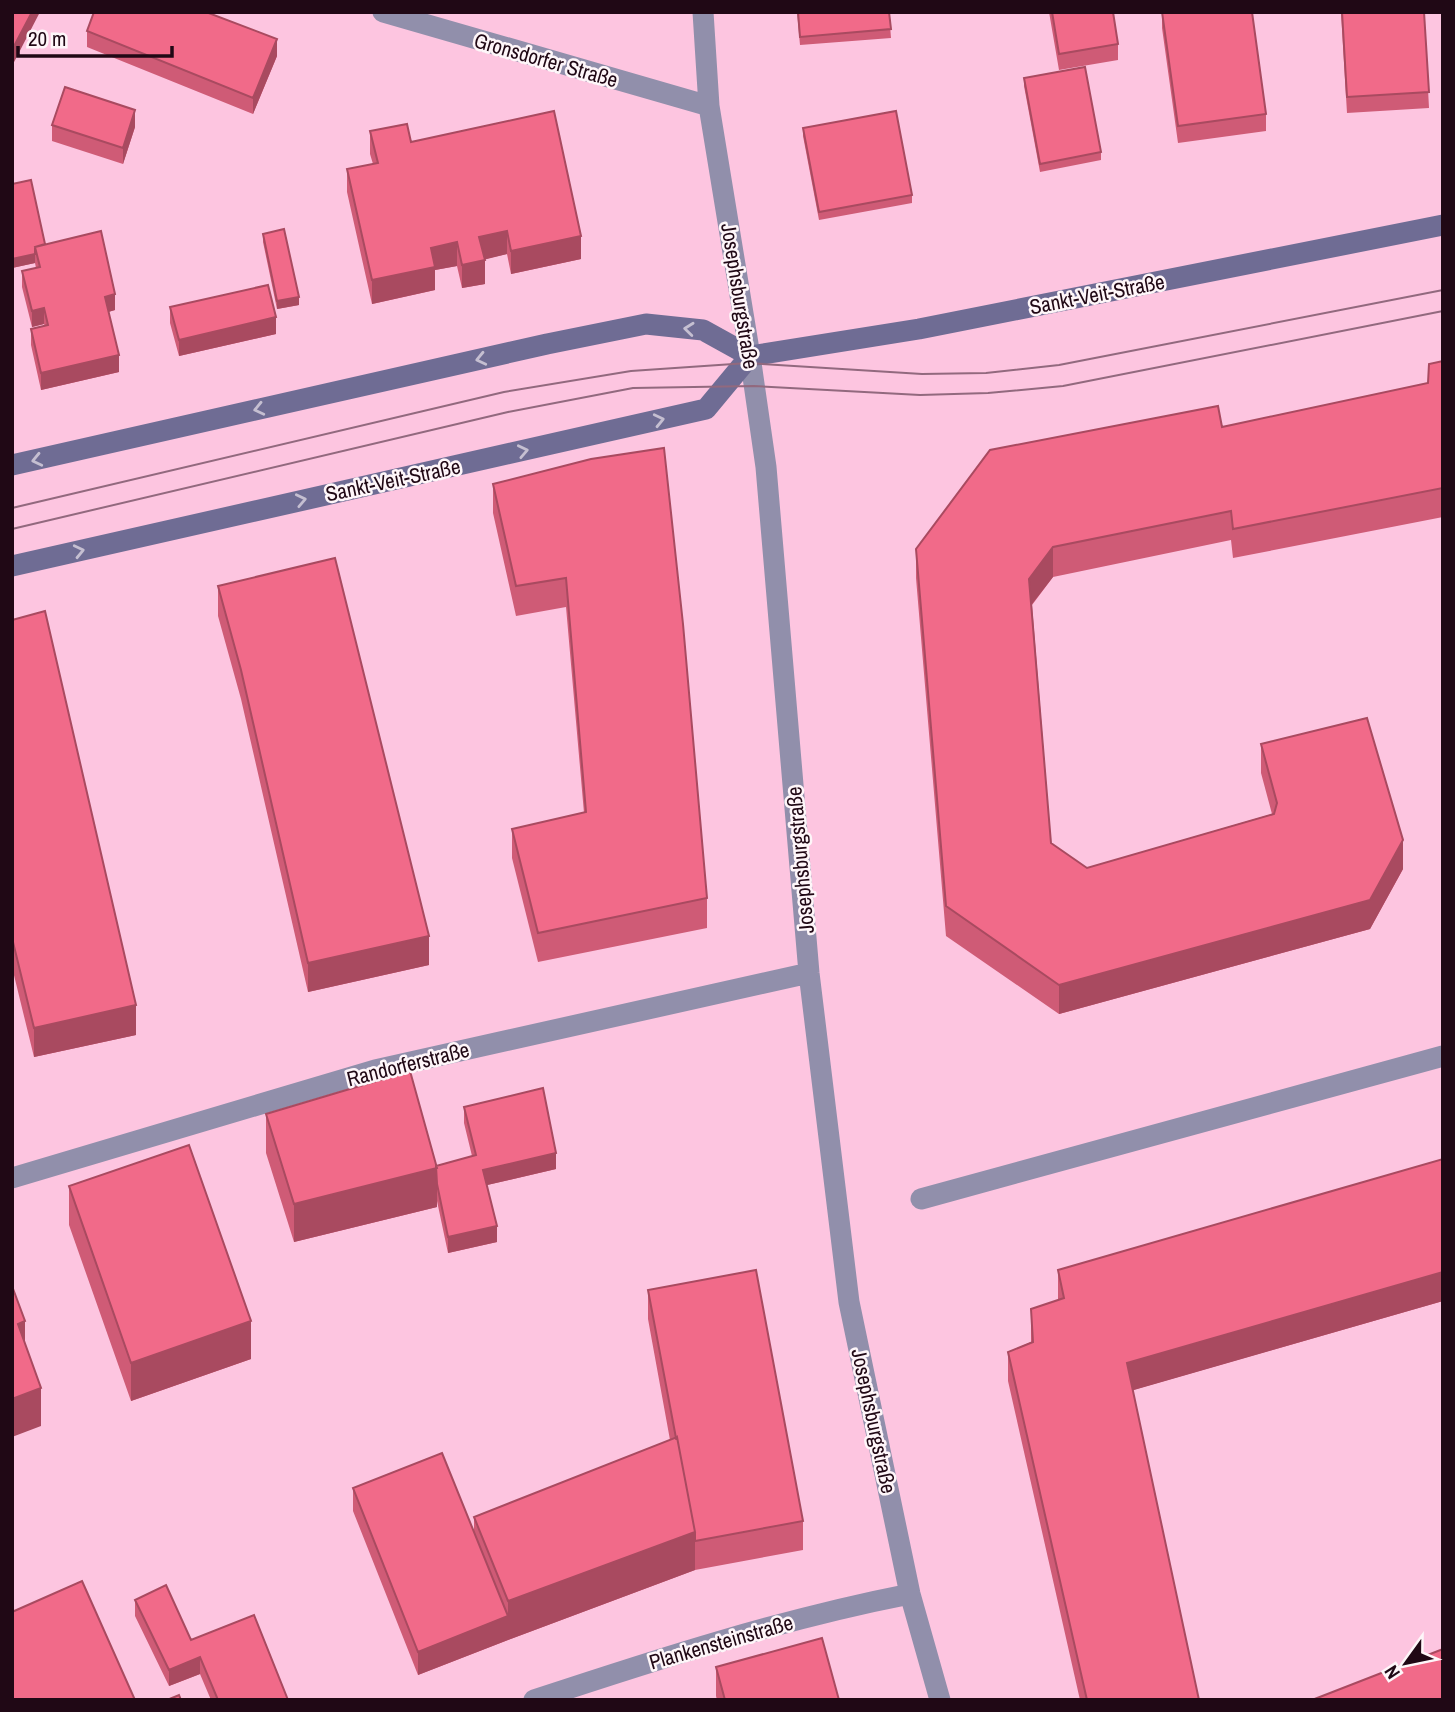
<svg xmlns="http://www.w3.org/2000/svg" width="1455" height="1712" font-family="'Archivo Narrow',sans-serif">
<rect width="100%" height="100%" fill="#fdc5e0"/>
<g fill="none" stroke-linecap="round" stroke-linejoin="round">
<path stroke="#918fab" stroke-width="21" d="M 921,1199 L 1443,1056"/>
<path stroke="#918fab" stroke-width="21" d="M 383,12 L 709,106
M 703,12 L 709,106 L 750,356 L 766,467 L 809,973 L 849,1302 L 910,1594 L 940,1700
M 12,1178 L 375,1070 L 809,973
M 534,1700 C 658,1659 782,1619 910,1594"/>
<path stroke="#6f6c94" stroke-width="21" d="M 12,465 L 547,344 L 646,324 L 703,330 L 750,356 L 919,329 L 1443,225
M 12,566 L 706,409 L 750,356"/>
<path stroke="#92697e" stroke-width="2" d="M 12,508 L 504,392 L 631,371 L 748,363 L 922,374 L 986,373 L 1059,365 L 1443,290
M 12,529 L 508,412 L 633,388 L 754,386 L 920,395 L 988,393 L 1063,386 L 1443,311"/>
</g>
<path fill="#cf5b76" d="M 797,12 L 889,12 L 891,38 L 800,45 Z
M 1049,12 L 1113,12 L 1118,44 L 1118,60 L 1059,70 Z
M 1162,12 L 1266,114 L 1266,131 L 1178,143 L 1162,28 Z
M 1341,12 L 1424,12 L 1429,108 L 1347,113 Z
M 87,31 L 277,56 L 253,114 L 87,47 Z
M 1024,78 L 1101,152 L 1101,160 L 1040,172 L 1024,86 Z
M 52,125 L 135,127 L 123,164 L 52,141 Z
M 803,128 L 912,195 L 912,203 L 819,220 L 803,136 Z
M 370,131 L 411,142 L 581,259 L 511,274 L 507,254 L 485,259 L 485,284 L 462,288 L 457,266 L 435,270 L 435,290 L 372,304 L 347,192 L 347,169 L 373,164 L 370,154 Z
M 12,184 L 45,244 L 115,310 L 108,312 L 119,372 L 41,390 L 31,345 L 31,329 L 45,326 L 44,324 L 32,327 L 22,287 L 22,271 L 36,268 L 35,263 L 12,268 Z
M 263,234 L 299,305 L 277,309 L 263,242 Z
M 170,307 L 276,334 L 179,356 L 170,323 Z
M 1443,361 L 1443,517 L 1233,558 L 1231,540 L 1053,577 L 1032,605 L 1051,843 L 1087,868 L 1272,814 L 1261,773 L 1261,744 L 1403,869 L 1370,929 L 1059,1014 L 946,936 L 916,578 L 916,549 L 1222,427 L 1428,383 Z
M 591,459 L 707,898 L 707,928 L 538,962 L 512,858 L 512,829 L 584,813 L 566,607 L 516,616 L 493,513 L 493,484 Z
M 218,586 L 429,965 L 308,992 L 241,699 L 218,616 Z
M 12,620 L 136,1035 L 34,1057 L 12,967 Z
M 464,1107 L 556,1169 L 487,1185 L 497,1242 L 448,1253 L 437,1201 L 437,1207 L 294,1242 L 266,1153 L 266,1114 L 436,1166 L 472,1156 L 464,1123 Z
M 69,1186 L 251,1359 L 131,1401 L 69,1225 Z
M 1058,1270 L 1443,1301 L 1133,1390 L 1199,1700 L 1080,1700 L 1008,1381 L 1008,1352 L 1031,1342 L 1031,1309 L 1058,1300 Z
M 648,1290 L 803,1521 L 803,1550 L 695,1570 L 508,1640 L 418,1675 L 353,1511 L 353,1488 L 474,1532 L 474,1517 L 670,1440 L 648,1319 Z
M 135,1600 L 191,1640 L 288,1700 L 211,1700 L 200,1674 L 169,1686 L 135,1616 Z
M 716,1667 L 839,1700 L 717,1700 L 716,1696 Z"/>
<path fill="#a94a60" d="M 32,12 L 40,12 L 12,66 L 12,50 Z
M 277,39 L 277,56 L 253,114 L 253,98 Z
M 135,110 L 135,127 L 123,164 L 123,148 Z
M 507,231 L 507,254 L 479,261 L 479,237 Z
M 581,236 L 581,259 L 511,274 L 511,251 Z
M 457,242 L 457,266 L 435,270 L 435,290 L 372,304 L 372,280 L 431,248 Z
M 35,254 L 35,263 L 12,268 L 12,259 Z
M 485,260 L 485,284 L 462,288 L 462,265 Z
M 115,294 L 115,310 L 105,313 L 105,297 Z
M 299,297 L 299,305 L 277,309 L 277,301 Z
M 44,308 L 44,324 L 32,327 L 32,311 Z
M 276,317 L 276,334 L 179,356 L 179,340 Z
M 119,355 L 119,372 L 41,390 L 41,373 Z
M 1053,547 L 1053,577 L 1029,608 L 1029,579 Z
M 1403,840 L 1403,869 L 1370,929 L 1059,1014 L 1059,985 Z
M 429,936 L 429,965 L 308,992 L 308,963 Z
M 136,1005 L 136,1035 L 34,1057 L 34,1028 Z
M 556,1153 L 556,1169 L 483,1186 L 483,1170 Z
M 437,1168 L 437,1207 L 294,1242 L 294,1204 Z
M 497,1226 L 497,1242 L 448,1253 L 448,1237 Z
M 1443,1272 L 1443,1301 L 1127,1392 L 1127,1363 Z
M 25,1321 L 25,1359 L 18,1324 Z
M 251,1321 L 251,1359 L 131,1401 L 131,1363 Z
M 41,1388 L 41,1426 L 12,1437 L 12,1399 Z
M 695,1532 L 695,1570 L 508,1640 L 418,1675 L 418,1652 L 508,1616 L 508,1601 Z
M 200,1657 L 200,1674 L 169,1686 L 169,1670 Z"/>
<path fill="#f16a89" stroke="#a94a60" stroke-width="2" d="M 12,12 L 32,12 L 12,50 Z
M 94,12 L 206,12 L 277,39 L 253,98 L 87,31 Z
M 798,12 L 889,12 L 891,29 L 800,37 Z
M 1052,12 L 1113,12 L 1118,44 L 1059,54 Z
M 1162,12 L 1252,12 L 1266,114 L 1178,126 Z
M 1342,12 L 1424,12 L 1429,92 L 1347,97 Z
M 1085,67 L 1101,152 L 1040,164 L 1024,78 Z
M 65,87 L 135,110 L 123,148 L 52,125 Z
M 554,111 L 581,236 L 511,251 L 507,231 L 479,237 L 485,260 L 462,265 L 457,242 L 431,248 L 435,267 L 372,280 L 347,169 L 378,163 L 370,131 L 407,124 L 411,142 Z
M 896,111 L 912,195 L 819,212 L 803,128 Z
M 31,180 L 45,244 L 35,247 L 35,254 L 12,259 L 12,184 Z
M 284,229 L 299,297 L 277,301 L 263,234 Z
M 101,231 L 115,294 L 105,297 L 119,355 L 41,373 L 31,329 L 48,325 L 44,308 L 32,311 L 22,271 L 40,267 L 35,247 Z
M 268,285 L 276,317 L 179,340 L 170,307 Z
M 1443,361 L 1443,488 L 1233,529 L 1231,511 L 1053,547 L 1029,579 L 1051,843 L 1087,868 L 1274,814 L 1277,803 L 1261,744 L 1367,718 L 1403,840 L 1370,900 L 1059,985 L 946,906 L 916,549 L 990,450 L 1218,406 L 1222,427 L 1428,383 L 1429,364 Z
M 664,448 L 683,624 L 707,898 L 538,933 L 512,829 L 586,812 L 566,578 L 516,586 L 493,484 L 591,459 Z
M 335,558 L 429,936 L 308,963 L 241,670 L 218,586 Z
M 45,611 L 136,1005 L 34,1028 L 12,938 L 12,620 Z
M 410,1071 L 437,1168 L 294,1204 L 266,1114 Z
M 543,1088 L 556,1153 L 483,1170 L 497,1226 L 448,1237 L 437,1184 L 436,1166 L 476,1155 L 464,1107 Z
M 189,1145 L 251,1321 L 131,1363 L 69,1186 Z
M 1443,1159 L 1443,1272 L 1127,1363 L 1199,1700 L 1087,1700 L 1008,1352 L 1033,1342 L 1031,1309 L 1064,1298 L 1058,1270 Z
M 756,1270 L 803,1521 L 695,1541 L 695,1532 L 677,1437 L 676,1438 L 648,1290 Z
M 12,1286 L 25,1321 L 18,1324 L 41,1388 L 12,1399 Z
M 677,1437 L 695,1532 L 508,1601 L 474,1517 Z
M 442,1453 L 508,1616 L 418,1652 L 353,1488 Z
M 82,1581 L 135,1700 L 12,1700 L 12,1612 Z
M 166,1585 L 191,1640 L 254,1615 L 288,1700 L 218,1700 L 200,1657 L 169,1670 L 135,1600 Z
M 822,1638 L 839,1700 L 725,1700 L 716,1667 Z
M 1443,1649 L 1443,1700 L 1312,1700 Z
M 179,1695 L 181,1700 L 167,1700 Z"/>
<defs><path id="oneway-chevron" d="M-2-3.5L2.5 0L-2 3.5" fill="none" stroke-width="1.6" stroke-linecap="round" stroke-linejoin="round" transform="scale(1.75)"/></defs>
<g stroke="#c5bfd1">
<use href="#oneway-chevron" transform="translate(689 329) rotate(-174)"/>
<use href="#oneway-chevron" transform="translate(481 359) rotate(167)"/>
<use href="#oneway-chevron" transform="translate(259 409) rotate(167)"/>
<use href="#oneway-chevron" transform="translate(659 420) rotate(-13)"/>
<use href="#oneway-chevron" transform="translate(523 451) rotate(-12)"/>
<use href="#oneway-chevron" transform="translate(37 460) rotate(167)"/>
<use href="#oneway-chevron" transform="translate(301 500) rotate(-12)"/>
<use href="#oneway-chevron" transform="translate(79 551) rotate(-13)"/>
</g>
<g text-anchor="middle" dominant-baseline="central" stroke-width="5" stroke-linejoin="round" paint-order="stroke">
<g font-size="21" fill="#200815" stroke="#fef6f9">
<text transform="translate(546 60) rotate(16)">Gronsdorfer Straße</text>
<text transform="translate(1097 294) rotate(-11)">Sankt-Veit-Straße</text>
<text transform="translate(740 296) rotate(81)">Josephsburgstraße</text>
<text transform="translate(393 480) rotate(-12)">Sankt-Veit-Straße</text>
<text transform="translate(800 860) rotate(-95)">Josephsburgstraße</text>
<text transform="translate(408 1064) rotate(-14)">Randorferstraße</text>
<text transform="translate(874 1421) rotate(78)">Josephsburgstraße</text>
<text transform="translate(721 1642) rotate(-16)">Plankensteinstraße</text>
</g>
</g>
<rect width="1455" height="1712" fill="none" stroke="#200815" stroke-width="28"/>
<g transform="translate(1406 1663) rotate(237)" stroke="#fef6f9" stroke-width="5" paint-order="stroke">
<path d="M0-5L12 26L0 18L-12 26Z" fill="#200815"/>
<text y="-10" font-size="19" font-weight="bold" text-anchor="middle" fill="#200815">N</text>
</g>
<path d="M18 46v10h154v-10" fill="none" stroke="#200815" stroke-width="3.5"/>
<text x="28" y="46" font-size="21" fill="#200815" stroke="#fef6f9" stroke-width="5" paint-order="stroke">20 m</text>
</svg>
